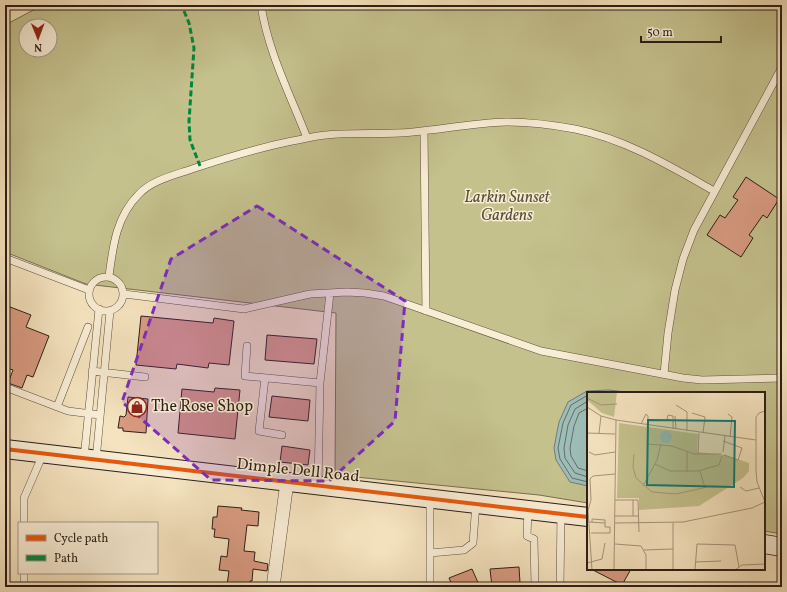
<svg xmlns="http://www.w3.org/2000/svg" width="787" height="592" font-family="Vollkorn,serif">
<rect width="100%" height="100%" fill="#f5e3bf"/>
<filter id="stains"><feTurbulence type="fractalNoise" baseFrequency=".005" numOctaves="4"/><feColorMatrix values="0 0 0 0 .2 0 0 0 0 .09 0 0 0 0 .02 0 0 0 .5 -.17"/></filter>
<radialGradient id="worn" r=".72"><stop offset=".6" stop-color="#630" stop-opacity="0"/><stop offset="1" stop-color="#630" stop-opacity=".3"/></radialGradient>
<path fill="#c4c18d" stroke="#786f52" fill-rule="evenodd" d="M 43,5 L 782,5 L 782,534 L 764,531 L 764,393 L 588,393 L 588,503 L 539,495 L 335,475 L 336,313 L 86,284 L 5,252 L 5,25 ZM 26,26 L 50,26 L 50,50 L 26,50 Z"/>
<path fill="#9dbdb8" stroke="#707d77" d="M 609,390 L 634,393 L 588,393 L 588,486 L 570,482 L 556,460 L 554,448 L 559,422 L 568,402 L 587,391 Z"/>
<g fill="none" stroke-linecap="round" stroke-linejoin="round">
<path stroke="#646d67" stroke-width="1" d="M 588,395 L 571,405 L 563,423 L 558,448 L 560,459 L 572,478 L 588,482
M 588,401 L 575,409 L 568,425 L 564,448 L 565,458 L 575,473 L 588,477
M 588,408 L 579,413 L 574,426 L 570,448 L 571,456 L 578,468 L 588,471"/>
</g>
<path fill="#d99b82" stroke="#2c1d16" d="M 746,177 L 779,199 L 767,218 L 763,215 L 749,235 L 753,238 L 741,257 L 707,235 L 720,215 L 725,218 L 738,200 L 733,197 Z
M 5,305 L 31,315 L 26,327 L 49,336 L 33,377 L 27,375 L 22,388 L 8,383 L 13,370 L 7,368 L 7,366 L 5,366 Z
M 141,316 L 213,323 L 214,318 L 234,321 L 229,365 L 209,363 L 208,368 L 177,364 L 176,369 L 136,365 Z
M 267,335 L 317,339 L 314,364 L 265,360 Z
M 215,388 L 240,390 L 235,439 L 178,433 L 182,389 L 214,392 Z
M 272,396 L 310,400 L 308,421 L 269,417 Z
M 128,397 L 148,399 L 146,433 L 123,431 L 123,428 L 118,428 L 120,416 L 124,417 L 126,415 Z
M 282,446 L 310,450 L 308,465 L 280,462 Z
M 218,506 L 242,508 L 241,510 L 259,512 L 258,526 L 247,525 L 244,551 L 255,552 L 254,561 L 268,564 L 267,571 L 253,569 L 252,581 L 250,581 L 250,587 L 227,585 L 229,571 L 219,570 L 221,556 L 227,557 L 229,539 L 214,537 L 215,529 L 212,529 L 213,517 L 217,517 Z
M 519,567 L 520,583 L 516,583 L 517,587 L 492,587 L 490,569 Z
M 472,569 L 480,587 L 453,587 L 449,578 Z
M 591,569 L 631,569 L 622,585 Z"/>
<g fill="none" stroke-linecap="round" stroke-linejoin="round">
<g stroke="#5e4e40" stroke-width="8">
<path id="lane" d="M 261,5 C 268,52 290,94 307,138
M 424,131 L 426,311
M 5,258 L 89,290
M 109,276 C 113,246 116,217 139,194 C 152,180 175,175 192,169 C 225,158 258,148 292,141 C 303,139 315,136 326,135 C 355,132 384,135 413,132 C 444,129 475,123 506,122 C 529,122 553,125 575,129 C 625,139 670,166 714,191
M89 294a17 17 0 1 1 34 0a17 17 0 1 1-34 0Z
M 124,294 L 244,309 L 310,294 L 347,292 L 365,293 L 384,296 L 541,351 L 683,378 L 702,380 L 782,378
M 247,346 L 245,376 L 320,383
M 92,371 L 145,377
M 664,374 L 668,333 L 675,290 L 683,259 L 694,230 L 782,67
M 265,378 L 259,431 L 282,435
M 5,387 L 68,411 L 100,415
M 57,407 L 88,327
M 84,458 L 99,309
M 96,460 L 110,311
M 318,486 L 320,383 L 330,293
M 528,510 L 527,536 L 534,539 L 535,587
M 24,523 L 24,498 L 43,454
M 430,553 L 464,550 L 473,543 L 476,503
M 24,573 L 24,587
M 430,587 L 430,498
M 560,587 L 561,513"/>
</g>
<g stroke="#5e4e40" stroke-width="14">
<path id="street" d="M 273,587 L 287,482"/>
</g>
<g stroke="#2c1d16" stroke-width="20">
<path id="secondary" d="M 5,449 L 588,517
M 764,544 L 782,547"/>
</g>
<use href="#lane" stroke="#f8edd5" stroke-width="7"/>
<use href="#street" stroke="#f8edd5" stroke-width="13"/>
<use href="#secondary" stroke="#f8edd5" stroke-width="18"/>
<path stroke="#00873e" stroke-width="3" stroke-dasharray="6 3" stroke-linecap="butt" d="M 184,11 L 189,23 L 194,48 L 189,121 L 190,140 L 200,166"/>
<g stroke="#f8edd5" stroke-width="6">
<path id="cycleway" d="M 5,449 L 588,517"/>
</g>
<use href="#cycleway" stroke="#e8590c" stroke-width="4"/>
</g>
<path fill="#7b2cbf" fill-opacity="0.2" stroke="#7b2cbf" stroke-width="3" stroke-dasharray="8 5" stroke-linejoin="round" d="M 257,206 L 405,301 L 395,421 L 329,481 L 211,480 L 122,402 L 171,259 Z"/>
<defs>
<g id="shop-ring" transform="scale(1)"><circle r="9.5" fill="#f8edd5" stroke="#8f2418" stroke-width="1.5"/><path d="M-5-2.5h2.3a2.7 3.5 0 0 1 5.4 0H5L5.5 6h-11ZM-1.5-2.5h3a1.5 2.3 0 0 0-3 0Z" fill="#8f2418"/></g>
</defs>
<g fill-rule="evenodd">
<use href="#shop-ring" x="137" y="407"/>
</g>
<g text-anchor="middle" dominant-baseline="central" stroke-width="3" stroke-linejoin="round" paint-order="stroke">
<g font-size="16" font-style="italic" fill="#5a4e3a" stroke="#f8edd5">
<text x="507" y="198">Larkin Sunset<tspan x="507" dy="18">Gardens</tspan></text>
</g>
<g font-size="16" fill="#2c1d16" stroke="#f8edd5" text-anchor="start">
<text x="151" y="407">The Rose Shop</text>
</g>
<g font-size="16" fill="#2c1d16" stroke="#f8edd5">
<text transform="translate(298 471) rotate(6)">Dimple Dell Road</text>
</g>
</g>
<g transform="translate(587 392)">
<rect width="178" height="178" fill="#f5e3bf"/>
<path d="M 0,0 L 89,0 L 30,0 L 27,25 L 15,21 L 0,8 ZM 32,31 L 111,42 L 110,60 L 138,63 L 162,71 L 162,79 L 156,86 L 112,114 L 52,118 L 52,106 L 30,106 Z" fill="#c4c18d"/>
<path d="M73 45a6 6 0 1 1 12 0a6 6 0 1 1-12 0Z" fill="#9dbdb8"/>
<path fill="none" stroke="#a5947b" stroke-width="1" d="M 0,6 L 14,13 L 30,12M 89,13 L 100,20 L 100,39M 0,15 L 14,24 L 29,28 L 27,178M 105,21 L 118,25 L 116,41M 141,22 L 145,25 L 143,45M 88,24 L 89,37M 29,28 L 169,48M 54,32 L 59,22 L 61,24 L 61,33M 86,37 L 86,24 L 81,23 L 80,27 L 86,29M 0,41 L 28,42M 12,41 L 14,24M 136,49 L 155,56 L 151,68 L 137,63M 60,52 L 85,54 L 107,62 L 134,62M 2,60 L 8,63 L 28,60M 136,60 L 138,44M 47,62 L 46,75 L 49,86 L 65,100 L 89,102 L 120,95M 111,62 L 112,41M 68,72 L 83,79 L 111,79 L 132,73 L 135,64M 113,79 L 118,96M 100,80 L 100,60M 56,94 L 70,68 L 74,52M 153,95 L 159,99 L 172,96M 28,108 L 51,108 L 52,140M 46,108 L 46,124M 28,124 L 51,124M 2,130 L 18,131 L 18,128 L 5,127 L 5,130M 28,131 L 96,130 L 165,116 L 178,110 L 170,90 L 169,79 L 169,25 L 172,21 L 178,19M 4,141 L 23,141 L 23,135 L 18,135 L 18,131M 28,152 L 54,154 L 59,163 L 59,178M 57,158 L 86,157M 108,170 L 134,169M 0,171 L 15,167 L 18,151M 5,178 L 1,118 L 4,108 L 3,87 L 6,84 L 28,82M 86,178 L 86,131M 108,178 L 110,152 L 148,153 L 152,175M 148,178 L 155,173 L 178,172"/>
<path fill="#0f766e" fill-opacity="0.15" stroke="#0f766e" stroke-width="2" d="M 61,28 L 148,29 L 147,95 L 60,93 Z"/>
<rect width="178" height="178" fill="none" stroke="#2c1d16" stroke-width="2"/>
</g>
<rect width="787" height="592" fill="none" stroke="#f5e3bf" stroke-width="20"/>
<rect x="6" y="6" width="775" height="580" fill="none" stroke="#2c1d16" stroke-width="2"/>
<rect x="10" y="10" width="767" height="572" fill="none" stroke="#2c1d16"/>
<rect x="18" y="522" width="140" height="52" fill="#f8edd5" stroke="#a69a89"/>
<rect x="26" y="535" width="20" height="6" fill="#e8590c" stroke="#a69a89"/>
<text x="54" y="542" font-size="12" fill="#2c1d16">Cycle path</text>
<rect x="26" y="555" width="20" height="6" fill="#00873e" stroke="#a69a89"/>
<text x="54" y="562" font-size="12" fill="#2c1d16">Path</text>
<g transform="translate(38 38) rotate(179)"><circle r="19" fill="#f8edd5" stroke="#a69a89"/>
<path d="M0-3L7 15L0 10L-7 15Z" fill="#8f2418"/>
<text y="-6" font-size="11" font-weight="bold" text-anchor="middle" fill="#2c1d16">N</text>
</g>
<path d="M641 36v6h80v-6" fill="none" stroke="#2c1d16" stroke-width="2"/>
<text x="647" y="36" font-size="12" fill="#2c1d16" stroke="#f8edd5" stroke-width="3" paint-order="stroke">50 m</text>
<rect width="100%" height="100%" filter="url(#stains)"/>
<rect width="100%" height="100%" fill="url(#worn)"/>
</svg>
